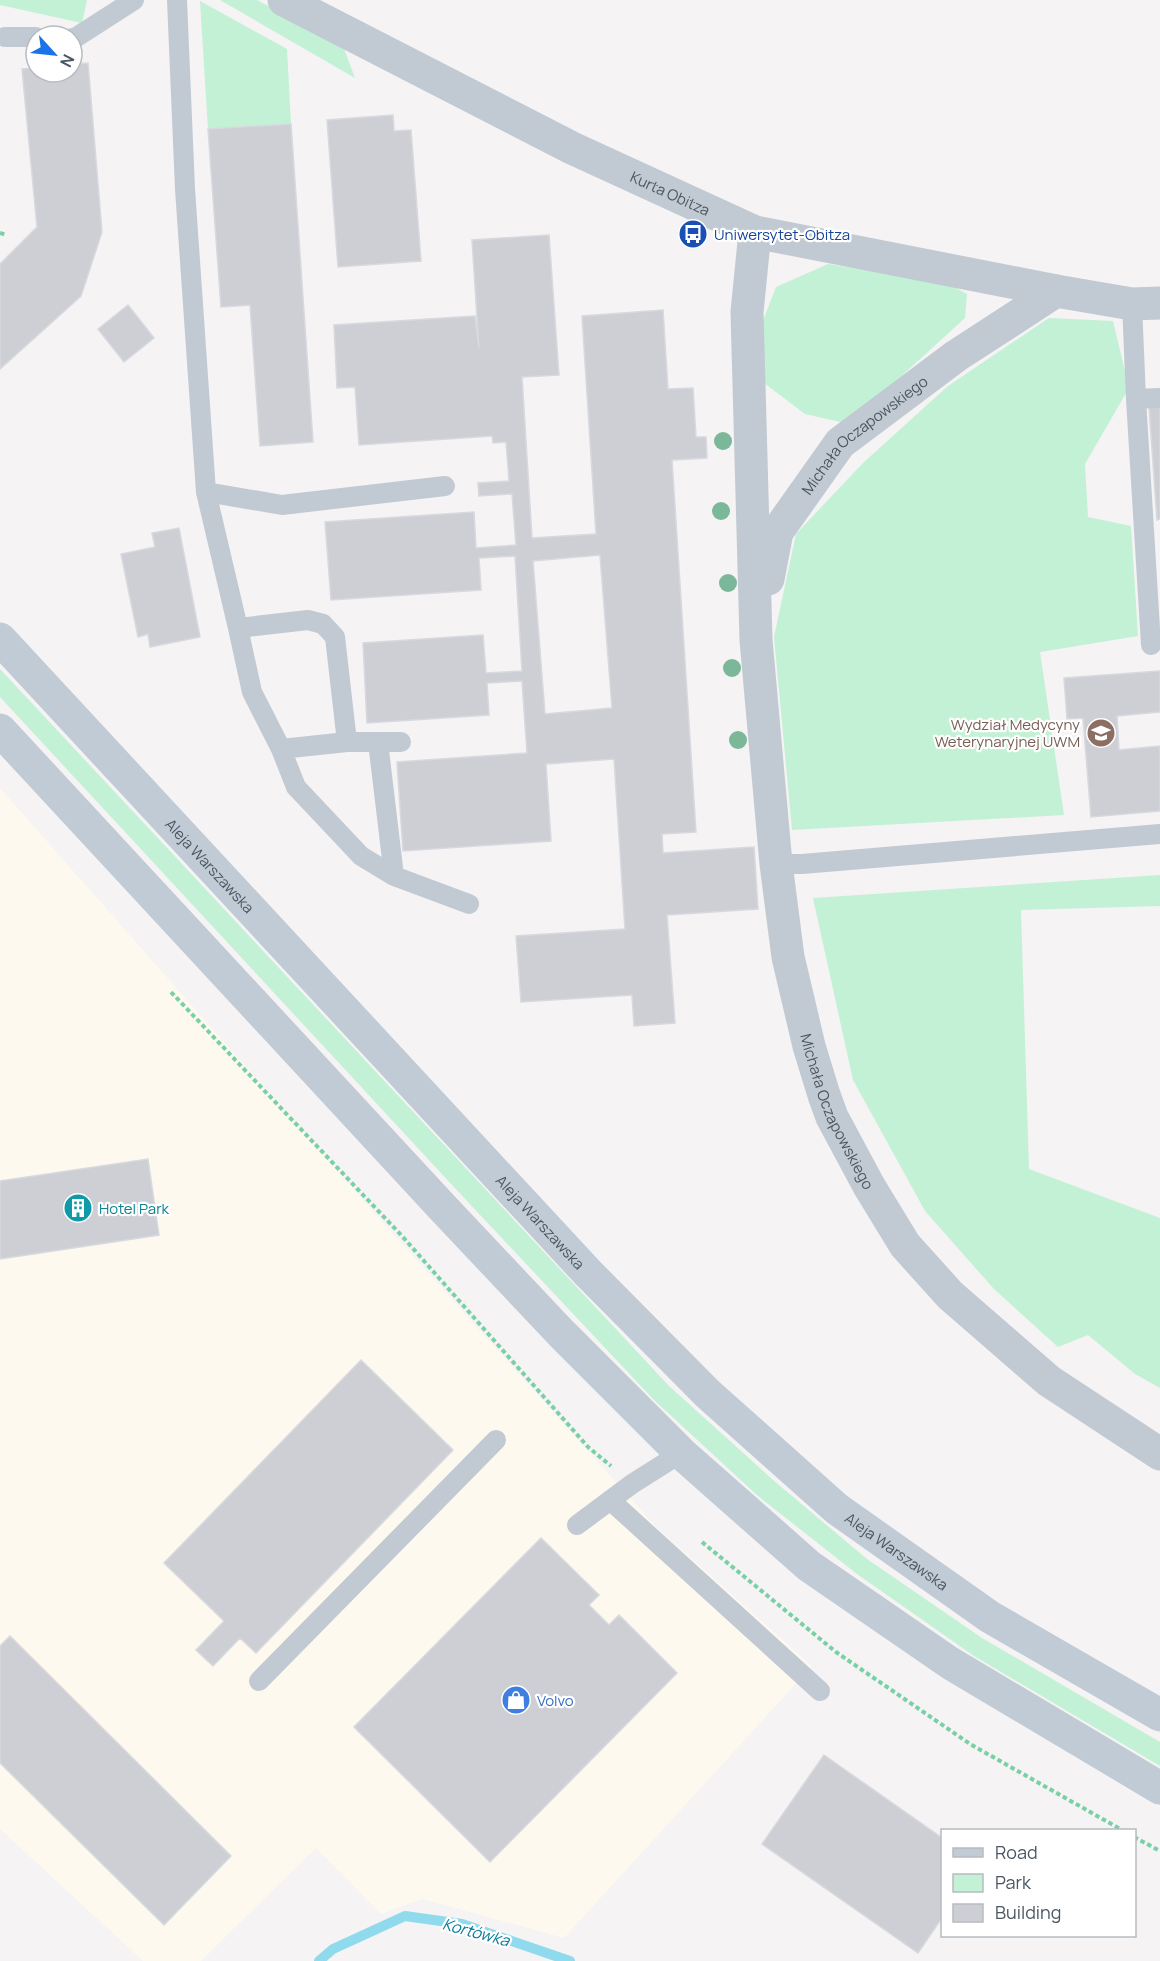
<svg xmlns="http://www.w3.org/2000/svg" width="1160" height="1961" font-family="Manrope,sans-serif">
<rect width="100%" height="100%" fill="#f5f3f3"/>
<path fill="#fdf9ef" d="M 0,788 L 388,1228 L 658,1529 L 812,1666 L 564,1938 L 422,1899 L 381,1914 L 316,1848 L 201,1961 L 143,1961 L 0,1829 Z"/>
<path fill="#c3f1d5" d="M 0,0 L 87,0 L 82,23 L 0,5 Z
M 220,0 L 257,0 L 343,46 L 355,78 Z
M 200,1 L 287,49 L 291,124 L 208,129 Z
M 828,264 L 947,283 L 967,294 L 965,318 L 849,424 L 805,414 L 760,380 L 760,328 L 776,287 Z
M 1049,318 L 1113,321 L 1129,388 L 1085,464 L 1088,517 L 1131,526 L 1138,636 L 1040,652 L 1064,815 L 792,830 L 774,637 L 796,534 L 863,463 L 948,386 Z
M 0,669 L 669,1386 L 773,1480 L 867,1559 L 982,1638 L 1160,1742 L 1160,1766 L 974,1656 L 857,1574 L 758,1496 L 654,1400 L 453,1186 L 0,697 Z
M 1160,875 L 1160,906 L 1021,910 L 1029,1169 L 1160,1218 L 1160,1388 L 1135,1374 L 1088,1335 L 1058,1347 L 994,1289 L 925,1211 L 853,1080 L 813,898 Z"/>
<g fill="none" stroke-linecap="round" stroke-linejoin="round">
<path stroke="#90daee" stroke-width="10" d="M 319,1961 L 333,1949 L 405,1916 L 462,1924 L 570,1961"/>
</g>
<path fill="#cdcfd5" stroke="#d7d9de" stroke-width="1.5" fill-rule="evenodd" d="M 88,63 L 102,232 L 81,296 L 0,369 L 0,264 L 37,227 L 22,69 L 36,68 L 36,72 L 72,72 L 72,64 Z
M 393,115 L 394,131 L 411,130 L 421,261 L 338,267 L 327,120 Z
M 291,124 L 313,442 L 260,446 L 250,305 L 221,307 L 208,129 Z
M 549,235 L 559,375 L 522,377 L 532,538 L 596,534 L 582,316 L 663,310 L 668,389 L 693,388 L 696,437 L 706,437 L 707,458 L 672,460 L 696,832 L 662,834 L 663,853 L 754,847 L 758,909 L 667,915 L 675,1023 L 634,1026 L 632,995 L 521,1002 L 516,936 L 625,929 L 614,759 L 546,764 L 551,841 L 403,851 L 397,762 L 527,753 L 522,681 L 487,683 L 489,715 L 367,723 L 363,643 L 483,635 L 486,673 L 522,671 L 515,556 L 479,558 L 481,590 L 331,600 L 325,522 L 474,512 L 476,548 L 516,545 L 512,494 L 479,496 L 478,483 L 509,481 L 506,442 L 493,443 L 492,436 L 359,445 L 355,387 L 337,388 L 334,325 L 475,316 L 479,348 L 472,240 ZM 600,555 L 612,708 L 545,714 L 533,561 Z
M 128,305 L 154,338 L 124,362 L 98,329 Z
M 1148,392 L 1160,392 L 1160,519 L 1157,520 Z
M 179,528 L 200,637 L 150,647 L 148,634 L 138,637 L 121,554 L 155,547 L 152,533 Z
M 1160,671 L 1160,712 L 1117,716 L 1119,750 L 1160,746 L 1160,811 L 1091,817 L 1083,718 L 1067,719 L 1064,678 Z
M 148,1159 L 159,1235 L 0,1259 L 0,1181 Z
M 361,1360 L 453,1450 L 256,1653 L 240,1638 L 213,1666 L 196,1650 L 224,1621 L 164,1563 Z
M 541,1538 L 599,1595 L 589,1605 L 609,1625 L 619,1615 L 677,1673 L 490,1862 L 354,1727 Z
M 10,1636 L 231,1856 L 164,1925 L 0,1763 L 0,1646 Z
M 824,1755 L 942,1838 L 942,1918 L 918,1953 L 762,1844 Z"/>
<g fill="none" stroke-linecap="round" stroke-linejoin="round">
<path stroke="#7ad0a6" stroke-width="4" stroke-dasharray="4.5 3" stroke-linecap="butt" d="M 0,233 L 6,235
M 171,992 L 402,1236 L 588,1447 L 611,1466
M 702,1542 L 836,1652 L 970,1744 L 1122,1830
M 1134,1837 L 1160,1851"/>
<path stroke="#c1cad2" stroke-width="20" d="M 177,0 L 185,189 L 206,492 L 282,505 L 445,486
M 5,37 L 36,37
M 72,38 L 75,38 L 134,0
M 1132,304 L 1136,399 L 1160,398
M 1136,399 L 1151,645
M 206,492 L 238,628 L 308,620 L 323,624 L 335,637 L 347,742 L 281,749 L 252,692 L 238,628
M 347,742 L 401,742
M 378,742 L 394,876 L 469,904
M 281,749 L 296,787 L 361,856 L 394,876
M 776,864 L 802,864 L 1160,834
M 610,1500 L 820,1691
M 577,1525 L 632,1484 L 681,1453
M 259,1681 L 496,1440"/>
<g stroke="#c1cad2" stroke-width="33">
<path id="s1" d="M 284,0 L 572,148 L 755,232 L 1056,291 L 1132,304 L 1160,303"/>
<path id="s2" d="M 755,232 L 747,312 L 756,640 L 776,864 L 788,957 L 809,1046 L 824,1095 L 832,1117 L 869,1186 L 905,1245 L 950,1295 L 1049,1381 L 1160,1454"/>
<path id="s3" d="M 768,579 L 777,532 L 840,443 L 956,356 L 1056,291"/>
</g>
<g stroke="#c1cbd6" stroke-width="33">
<path id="s4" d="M 0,639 L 588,1273 L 708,1394 L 837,1509 L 990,1617 L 1160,1715"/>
<path d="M 0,730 L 443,1208 L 561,1333 L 681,1453 L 809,1566 L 950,1663 L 1160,1788"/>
</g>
</g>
<g fill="#7bb799">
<circle cx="723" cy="441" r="9"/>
<circle cx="721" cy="511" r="9"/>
<circle cx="728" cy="583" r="9"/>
<circle cx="732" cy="668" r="9"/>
<circle cx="738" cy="740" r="9"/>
</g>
<defs>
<g id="bus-disc" transform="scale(1.5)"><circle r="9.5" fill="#1a4fb4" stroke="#fff"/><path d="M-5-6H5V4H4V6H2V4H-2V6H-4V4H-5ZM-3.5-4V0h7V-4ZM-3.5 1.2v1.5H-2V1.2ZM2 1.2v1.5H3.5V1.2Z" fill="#fff"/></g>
<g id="university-disc" transform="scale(1.5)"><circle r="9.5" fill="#8d6e63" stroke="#fff"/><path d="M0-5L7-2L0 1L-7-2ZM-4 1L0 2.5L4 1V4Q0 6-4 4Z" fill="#fff"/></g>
<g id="building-disc" transform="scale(1.5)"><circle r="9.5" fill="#0f9aa8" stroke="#fff"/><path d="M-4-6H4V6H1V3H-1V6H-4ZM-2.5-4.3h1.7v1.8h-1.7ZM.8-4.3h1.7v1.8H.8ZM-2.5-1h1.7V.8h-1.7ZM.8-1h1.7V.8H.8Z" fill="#fff"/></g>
<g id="shop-disc" transform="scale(1.5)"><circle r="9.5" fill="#3f7fe0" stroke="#fff"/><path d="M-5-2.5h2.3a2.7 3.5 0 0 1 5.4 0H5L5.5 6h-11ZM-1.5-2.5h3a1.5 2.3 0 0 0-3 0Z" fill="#fff"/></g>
</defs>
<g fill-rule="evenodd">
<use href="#bus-disc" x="693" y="234"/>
<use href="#university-disc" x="1101" y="733"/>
<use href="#building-disc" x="78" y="1208"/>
<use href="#shop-disc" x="516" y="1700"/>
</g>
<g text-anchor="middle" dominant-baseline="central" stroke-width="4.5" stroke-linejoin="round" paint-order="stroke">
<g font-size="15" fill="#4a5661" stroke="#fff">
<text stroke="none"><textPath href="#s1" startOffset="432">Kurta Obitza</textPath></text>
<text stroke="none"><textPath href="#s3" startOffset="180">Michała Oczapowskiego</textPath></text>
<text stroke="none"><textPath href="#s4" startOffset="309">Aleja Warszawska</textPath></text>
<text stroke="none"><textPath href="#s2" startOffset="890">Michała Oczapowskiego</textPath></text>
<text stroke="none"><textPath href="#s4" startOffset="795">Aleja Warszawska</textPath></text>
<text stroke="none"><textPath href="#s4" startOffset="1281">Aleja Warszawska</textPath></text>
</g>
<g font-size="15" fill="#164399" stroke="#fff" text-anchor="start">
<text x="714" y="234">Uniwersytet-Obitza</text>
</g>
<g font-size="15" fill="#785e54" stroke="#fff" text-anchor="end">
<text x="1080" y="724">Wydział Medycyny<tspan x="1080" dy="17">Weterynaryjnej UWM</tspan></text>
</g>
<g font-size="15" fill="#0d838f" stroke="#fff" text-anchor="start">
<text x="99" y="1208">Hotel Park</text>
</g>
<g font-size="15" fill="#366cbe" stroke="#fff" text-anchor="start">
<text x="537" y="1700">Volvo</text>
</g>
<g font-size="16" font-style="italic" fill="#0c7c9b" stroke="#fff">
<text transform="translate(476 1932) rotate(15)">Kortówka</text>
</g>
</g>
<rect x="941" y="1829" width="195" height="108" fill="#ffffff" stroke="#b7bbc0" stroke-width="1.5"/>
<rect x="953" y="1848" width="30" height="9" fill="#c1cbd6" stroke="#b7bbc0" stroke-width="1.5"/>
<text x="995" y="1859" font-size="18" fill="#4a5661">Road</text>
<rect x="953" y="1874" width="30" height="18" fill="#c3f1d5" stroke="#b7bbc0" stroke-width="1.5"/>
<text x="995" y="1889" font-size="18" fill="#4a5661">Park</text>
<rect x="953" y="1904" width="30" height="18" fill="#cdcfd5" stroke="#b7bbc0" stroke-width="1.5"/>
<text x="995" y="1919" font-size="18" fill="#4a5661">Building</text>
<g transform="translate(54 54) rotate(117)"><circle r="28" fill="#ffffff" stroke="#b7bbc0" stroke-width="1.5"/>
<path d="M0-4.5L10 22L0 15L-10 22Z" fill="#1a73e8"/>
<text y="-9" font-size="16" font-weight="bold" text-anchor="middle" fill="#4a5661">N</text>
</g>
</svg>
